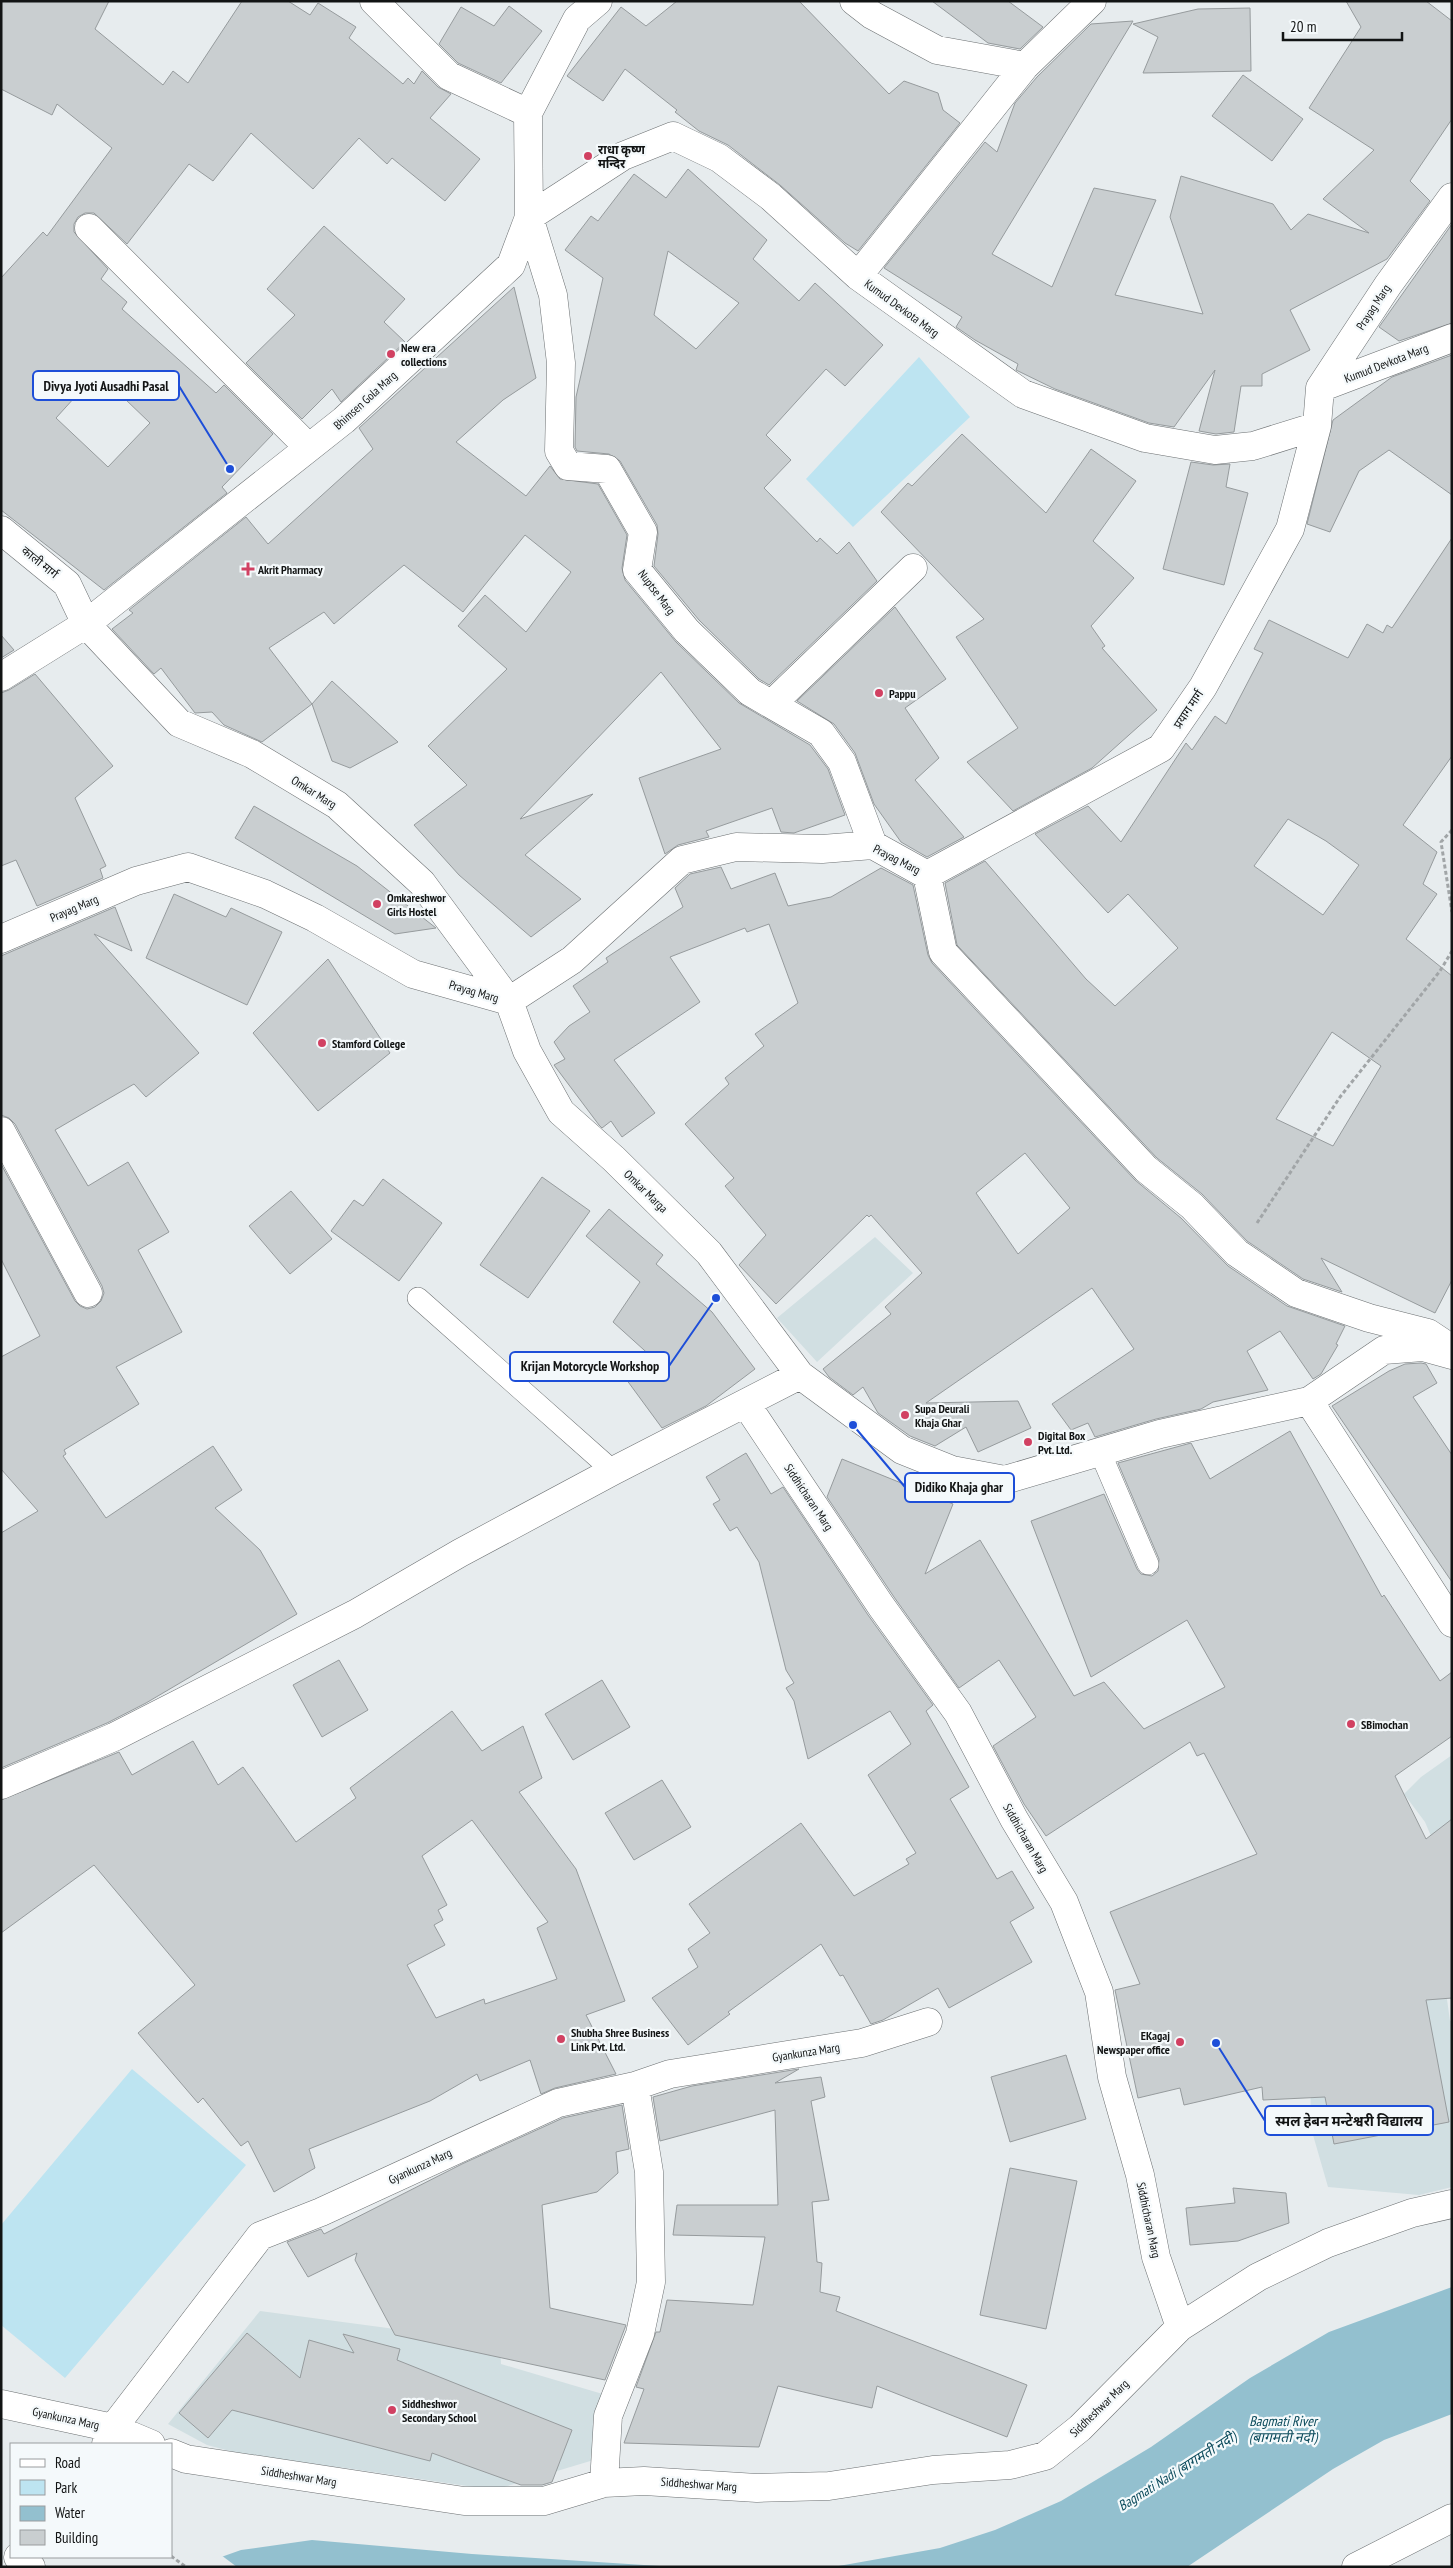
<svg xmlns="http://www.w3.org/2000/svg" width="1453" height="2568" font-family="'PT Sans Narrow','Noto Sans Devanagari',sans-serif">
<rect width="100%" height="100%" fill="#e7ecee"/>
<path fill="#d1dfe2" d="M 875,1237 L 913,1273 L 817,1362 L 777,1318 Z
M 1452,1755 L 1452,2012 L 1442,1918 L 1448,1876 L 1425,1822 L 1404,1794 L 1421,1777 Z
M 1434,1905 L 1450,2021 L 1452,2021 L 1452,2187 L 1419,2195 L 1328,2187 L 1311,2128 L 1310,2057 Z
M 260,2311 L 500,2343 L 501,2364 L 606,2395 L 597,2459 L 494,2490 L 346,2468 L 261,2459 L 207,2445 L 168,2424 Z"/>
<path fill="#bde4f1" d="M 919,357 L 970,417 L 853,527 L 806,479 Z
M 132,2069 L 246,2165 L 65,2378 L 1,2325 L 1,2225 Z"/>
<path fill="#93c0cf" d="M 1452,2287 L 1452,2414 L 1384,2440 L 1333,2469 L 1187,2567 L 833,2567 L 940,2548 L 995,2530 L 1061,2501 L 1151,2447 L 1250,2378 L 1329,2332 Z
M 312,2540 L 472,2554 L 675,2567 L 193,2567 L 241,2550 Z"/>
<path fill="#e7ecee" d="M 221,2555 L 237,2567 L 191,2567 L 192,2564 Z"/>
<path fill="#c9ced0" stroke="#969b9d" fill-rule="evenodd" d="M 1,1 L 109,1 L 95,29 L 163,85 L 173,71 L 188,83 L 242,1 L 288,1 L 310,15 L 318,3 L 356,27 L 349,38 L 403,84 L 408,78 L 414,84 L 422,71 L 438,87 L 451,94 L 430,118 L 480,159 L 445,201 L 392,158 L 387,164 L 359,138 L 313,189 L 251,133 L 213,181 L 189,164 L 127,244 L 94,213 L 85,213 L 78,217 L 74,224 L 74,232 L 108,269 L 101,279 L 127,302 L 122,309 L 216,393 L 224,385 L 273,434 L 222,487 L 227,493 L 104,590 L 1,510 L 1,278 L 43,232 L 47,236 L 112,148 L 57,104 L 52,115 L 1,89 ZM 94,376 L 124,398 L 150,423 L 108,467 L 56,418 Z
M 677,1 L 799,1 L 889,94 L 904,81 L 938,93 L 943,110 L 960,123 L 858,251 L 845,243 L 780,185 L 728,145 L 699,131 L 675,112 L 677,110 L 625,69 L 603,101 L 567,76 L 621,7 L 646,26 Z
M 932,1 L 1008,1 L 1043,27 L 1020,49 L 988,43 Z
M 1346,1 L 1426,1 L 1452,21 L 1452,119 L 1410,181 L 1430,201 L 1387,259 L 1290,310 L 1310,350 L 1262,374 L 1262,386 L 1241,386 L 1234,432 L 1216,434 L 1199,431 L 1215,370 L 1174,427 L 1149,423 L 1055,389 L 1016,370 L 1018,364 L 975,340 L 956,327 L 962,317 L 884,268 L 985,142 L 997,152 L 1015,103 L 1037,77 L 1091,24 L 1133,21 L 992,254 L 1052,287 L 1094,188 L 1156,200 L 1115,295 L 1203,314 L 1170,217 L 1181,176 L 1273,204 L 1291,230 L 1308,214 L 1369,233 L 1323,199 L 1374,150 L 1309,108 L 1361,27 Z
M 509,6 L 542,31 L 501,83 L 458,63 L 439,44 L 461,7 L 494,26 Z
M 1250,8 L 1251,71 L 1143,73 L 1158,37 L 1133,24 L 1198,9 Z
M 1243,75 L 1303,119 L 1272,161 L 1212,116 Z
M 688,169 L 767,240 L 753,259 L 799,301 L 815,283 L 883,345 L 845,386 L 826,369 L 766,435 L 791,460 L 764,488 L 817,542 L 820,538 L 837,554 L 849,542 L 877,581 L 769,685 L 759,679 L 699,620 L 654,566 L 658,534 L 657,525 L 620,461 L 609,454 L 577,451 L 575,447 L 576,397 L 603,278 L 565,250 L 591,216 L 598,221 L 634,174 L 666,198 ZM 668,251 L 739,303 L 696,349 L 654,315 Z
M 1452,224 L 1452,323 L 1399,341 L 1379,327 Z
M 324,226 L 405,299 L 384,322 L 405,342 L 341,402 L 332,389 L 302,419 L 246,363 L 295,315 L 267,289 Z
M 514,287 L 536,378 L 503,400 L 456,442 L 526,496 L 550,466 L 560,479 L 598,484 L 627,535 L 622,568 L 625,580 L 676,642 L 739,703 L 810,745 L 828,769 L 845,815 L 794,833 L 781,832 L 772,808 L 706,831 L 709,837 L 678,845 L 665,854 L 639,778 L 721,749 L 661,672 L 520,819 L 593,794 L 525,855 L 581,899 L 531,937 L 459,875 L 414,825 L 467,785 L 428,746 L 507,669 L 458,626 L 485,595 L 526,632 L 571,572 L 525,535 L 463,612 L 404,565 L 334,624 L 324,612 L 269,648 L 312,704 L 262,742 L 224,725 L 212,712 L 195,713 L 161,668 L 154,674 L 112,629 L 133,613 L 129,610 L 246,517 L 268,544 L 373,449 L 359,428 Z
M 1452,355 L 1452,495 L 1389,450 L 1359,471 L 1330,532 L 1307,524 L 1333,420 L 1392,377 Z
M 962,434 L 1046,513 L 1091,449 L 1136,481 L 1093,541 L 1134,578 L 1091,626 L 1105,646 L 1102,648 L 1157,710 L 1092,768 L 1013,811 L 967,762 L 1018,728 L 956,637 L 984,619 L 881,512 L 908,483 L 912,486 Z
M 1191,462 L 1213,465 L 1230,464 L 1226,487 L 1248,493 L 1224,585 L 1163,569 Z
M 1452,538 L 1452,756 L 1403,825 L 1437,852 L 1423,884 L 1437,894 L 1406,939 L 1452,976 L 1452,1280 L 1435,1313 L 1321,1258 L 1342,1292 L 1303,1279 L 1247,1241 L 1202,1194 L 1157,1158 L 957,945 L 945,883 L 985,861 L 1086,979 L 1115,1006 L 1178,948 L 1128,894 L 1108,913 L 1035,834 L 1088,806 L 1121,842 L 1186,743 L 1192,750 L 1215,716 L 1226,724 L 1263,653 L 1254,649 L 1269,620 L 1348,658 L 1367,624 L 1383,633 L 1387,625 L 1392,628 ZM 1288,819 L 1326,841 L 1359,865 L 1323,915 L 1254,866 ZM 1332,1032 L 1381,1066 L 1333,1146 L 1276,1119 Z
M 895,607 L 946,679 L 905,708 L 939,758 L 915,780 L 964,837 L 927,857 L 901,842 L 874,804 L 855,753 L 834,724 L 797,701 Z
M 1,635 L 14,650 L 1,658 Z
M 35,674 L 113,766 L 75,798 L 106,866 L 100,869 L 103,878 L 37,906 L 16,860 L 1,866 L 1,693 L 9,690 Z
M 332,681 L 398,742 L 350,768 L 332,761 L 312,704 Z
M 254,806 L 357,866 L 436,928 L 395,934 L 235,838 Z
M 721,867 L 731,889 L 775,873 L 788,906 L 831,897 L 881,868 L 913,885 L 928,955 L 932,963 L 1135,1180 L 1181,1218 L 1228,1266 L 1287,1306 L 1345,1326 L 1336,1344 L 1338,1345 L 1321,1374 L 1313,1379 L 1280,1331 L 1247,1351 L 1268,1390 L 1213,1402 L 1201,1409 L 1156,1419 L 1095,1437 L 1088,1423 L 1071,1430 L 1052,1404 L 1134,1349 L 1092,1288 L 926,1403 L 1018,1401 L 1031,1428 L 978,1452 L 966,1427 L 935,1446 L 910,1436 L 878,1413 L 863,1387 L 853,1395 L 829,1377 L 823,1369 L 891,1314 L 885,1307 L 922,1273 L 871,1215 L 869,1217 L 867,1215 L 776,1304 L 739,1265 L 766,1235 L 725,1186 L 734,1178 L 685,1124 L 729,1084 L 725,1078 L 764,1046 L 755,1034 L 798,1003 L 769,924 L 747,932 L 745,928 L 670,957 L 700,1002 L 614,1060 L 655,1113 L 622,1137 L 611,1121 L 602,1128 L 599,1125 L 554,1065 L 565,1059 L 554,1042 L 569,1026 L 590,1012 L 573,986 L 608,962 L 606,958 L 683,907 L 675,888 L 690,874 ZM 1025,1153 L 1070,1208 L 1018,1254 L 976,1193 Z
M 174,894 L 226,917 L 231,908 L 282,932 L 247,1005 L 146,958 Z
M 115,907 L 132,951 L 94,934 L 199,1053 L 146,1097 L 134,1084 L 55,1130 L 88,1186 L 128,1162 L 169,1232 L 138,1250 L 182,1332 L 116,1367 L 139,1404 L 64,1450 L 66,1454 L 63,1456 L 106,1518 L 213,1446 L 242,1490 L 215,1508 L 260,1550 L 297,1614 L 146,1703 L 107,1723 L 1,1768 L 1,1533 L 38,1511 L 1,1469 L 1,1357 L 40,1336 L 1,1259 L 1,1164 L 75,1301 L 80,1306 L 87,1309 L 95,1307 L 101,1301 L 104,1293 L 102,1286 L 15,1124 L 9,1118 L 1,1115 L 1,956 Z
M 328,959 L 390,1053 L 318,1111 L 253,1033 Z
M 542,1177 L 590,1211 L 528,1298 L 480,1265 Z
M 383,1179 L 442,1223 L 399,1281 L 331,1231 L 354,1200 L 363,1206 Z
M 291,1191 L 332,1239 L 290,1274 L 249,1226 Z
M 609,1209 L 663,1255 L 656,1264 L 712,1312 L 755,1369 L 706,1406 L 662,1428 L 626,1379 L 654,1359 L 613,1322 L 640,1282 L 586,1236 Z
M 1421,1363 L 1426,1364 L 1437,1383 L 1413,1397 L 1452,1455 L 1452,1582 L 1332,1406 L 1389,1371 L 1405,1364 Z
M 1290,1431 L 1382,1597 L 1384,1595 L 1440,1681 L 1452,1672 L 1452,1736 L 1395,1776 L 1426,1839 L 1452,1819 L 1452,1998 L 1426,2000 L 1449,2122 L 1334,2144 L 1325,2097 L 1263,2100 L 1262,2087 L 1184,2105 L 1180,2088 L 1138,2098 L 1115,1990 L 1140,1984 L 1110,1912 L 1257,1854 L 1204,1753 L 1197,1756 L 1190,1742 L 1046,1836 L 1024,1804 L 993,1746 L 1036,1717 L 999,1660 L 959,1688 L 894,1597 L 827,1497 L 842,1459 L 953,1504 L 925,1574 L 980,1540 L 1074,1696 L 1104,1682 L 1144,1729 L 1225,1687 L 1187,1620 L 1091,1677 L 1031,1521 L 1104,1494 L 1137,1569 L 1141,1574 L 1152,1576 L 1158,1571 L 1159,1559 L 1118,1463 L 1191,1443 L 1210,1479 Z
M 746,1453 L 771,1494 L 783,1487 L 868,1615 L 933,1705 L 926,1711 L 969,1787 L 950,1799 L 997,1879 L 1012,1871 L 1034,1908 L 1010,1922 L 1032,1962 L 949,2008 L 938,1988 L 883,2020 L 871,2024 L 843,1975 L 840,1976 L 821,1944 L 728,2012 L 730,2014 L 688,2045 L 652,1998 L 698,1967 L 688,1949 L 710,1933 L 689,1904 L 801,1823 L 854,1896 L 909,1864 L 906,1859 L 916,1853 L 868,1775 L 911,1744 L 890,1711 L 808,1759 L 794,1701 L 786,1688 L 794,1683 L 786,1670 L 759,1562 L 737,1527 L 730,1531 L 713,1504 L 720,1500 L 706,1477 Z
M 339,1660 L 368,1710 L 322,1737 L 293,1685 Z
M 602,1680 L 630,1727 L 573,1760 L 545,1714 Z
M 452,1711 L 482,1751 L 523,1726 L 542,1778 L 519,1792 L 576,1869 L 625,2001 L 586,2015 L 616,2074 L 555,2088 L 541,2094 L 530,2060 L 480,2081 L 477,2074 L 430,2101 L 309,2149 L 315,2168 L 274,2192 L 248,2141 L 241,2146 L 203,2098 L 198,2103 L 138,2033 L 195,1985 L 94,1865 L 1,1933 L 1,1800 L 119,1752 L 132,1775 L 193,1741 L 218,1785 L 243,1767 L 296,1842 L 356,1798 L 350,1788 ZM 472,1820 L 548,1922 L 537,1928 L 557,1979 L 485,2004 L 484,1999 L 436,2018 L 407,1965 L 445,1945 L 434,1925 L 443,1920 L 438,1910 L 447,1905 L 422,1856 Z
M 662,1780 L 691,1827 L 634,1860 L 605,1813 Z
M 1066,2055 L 1086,2119 L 1010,2142 L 991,2077 Z
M 799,2069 L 775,2083 L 821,2077 L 825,2097 L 811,2101 L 829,2200 L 812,2202 L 817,2262 L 822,2263 L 820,2292 L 840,2297 L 836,2311 L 1027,2385 L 1007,2437 L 877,2386 L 872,2408 L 778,2386 L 759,2447 L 624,2443 L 644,2389 L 636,2387 L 656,2332 L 660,2332 L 667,2300 L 753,2305 L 765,2237 L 673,2235 L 677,2205 L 778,2205 L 775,2110 L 660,2141 L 653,2097 L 692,2086 Z
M 622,2105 L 629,2149 L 616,2152 L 618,2173 L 597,2192 L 542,2205 L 550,2308 L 626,2325 L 605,2380 L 395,2335 L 355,2260 L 357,2253 L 308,2277 L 287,2242 L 321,2229 L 324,2234 L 462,2164 L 563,2118 Z
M 1010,2168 L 1077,2181 L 1046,2329 L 980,2315 Z
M 1233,2188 L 1286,2193 L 1289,2223 L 1238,2241 L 1190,2245 L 1186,2208 L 1235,2203 Z
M 247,2333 L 300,2378 L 309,2340 L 354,2353 L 343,2334 L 400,2349 L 397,2360 L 572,2430 L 552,2482 L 542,2485 L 521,2485 L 432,2453 L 430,2461 L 232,2410 L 208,2438 L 179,2413 Z"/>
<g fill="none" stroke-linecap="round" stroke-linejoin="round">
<g stroke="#6c7072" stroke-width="22">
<path id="lane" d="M 418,1298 L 613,1471
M 1100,1452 L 1148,1564"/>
</g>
<g stroke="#6c7072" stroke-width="29">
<path id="street" d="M 374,1 L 449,76 L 528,113
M 854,1 L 872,15 L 937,50 L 1025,66
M 529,217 L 623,156 L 673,136 L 719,158 L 771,197 L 858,276 L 1023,394 L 1145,438 L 1215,450 L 1253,446 L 1317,426
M 529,217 L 553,295 L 561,363 L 559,451 L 568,466 L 607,469 L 643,532 L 637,570 L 687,631 L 750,692 L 821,733 L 842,762 L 873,845
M 89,228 L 308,447
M 858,276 L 1025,66 L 1092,1
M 1320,388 L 1452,338
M 1,530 L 67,584 L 86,624 L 179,723 L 252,754 L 337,805 L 422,883 L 509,1001 L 527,1051 L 561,1112 L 614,1159 L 709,1253 L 800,1375 L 902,1450 L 952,1470 L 1005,1480 L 1160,1434 L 1309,1401 L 1384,1350 L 1423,1347 L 1452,1355
M 1,677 L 86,624 L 344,420 L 511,265 L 529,217 L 528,113 L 577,19 L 598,1
M 773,703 L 913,568
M 927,875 L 1161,748 L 1203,687 L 1290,529 L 1317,426 L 1320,388 L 1388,285 L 1452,197
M 927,875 L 943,952 L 1146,1169 L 1192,1206 L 1237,1253 L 1296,1293 L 1369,1318 L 1428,1333 L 1446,1345
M 1,939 L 136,881 L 188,867 L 265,894 L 315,918 L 413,974 L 509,1001 L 572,960 L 682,860 L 736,847 L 822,849 L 873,845 L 927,875
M 1,1131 L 88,1293
M 1309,1401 L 1452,1623
M 746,1404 L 881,1606 L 958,1713 L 1014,1819 L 1064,1902 L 1099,1992 L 1112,2077 L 1140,2175 L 1156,2257 L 1180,2327
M 1,1785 L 114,1737 L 355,1614 L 460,1553 L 613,1471 L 800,1375
M 1,2404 L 113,2428 L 260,2236 L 321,2212 L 558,2103 L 635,2086 L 670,2074 L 862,2043 L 928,2022
M 106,2444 L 113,2428 L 151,2444
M 171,2453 L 186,2459 L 464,2501 L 544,2501 L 604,2483 L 644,2481 L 757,2488 L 829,2486 L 933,2470 L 1010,2465 L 1045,2456 L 1080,2428 L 1180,2327 L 1258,2277 L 1328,2243 L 1412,2213 L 1452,2204
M 604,2483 L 608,2416 L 640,2334 L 651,2282 L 649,2172 L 635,2086
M 1356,2567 L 1452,2518"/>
</g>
<g stroke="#6c7072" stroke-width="29">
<path id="highway" d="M 18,2557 L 31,2567"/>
</g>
<path stroke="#a1a5a7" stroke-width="3" stroke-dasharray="4 2.5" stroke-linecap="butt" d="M 1452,830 L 1441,842 L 1452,912
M 1257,1223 L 1340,1097 L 1440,971 L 1452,951
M 171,2556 L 186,2567"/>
<use href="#lane" stroke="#fff" stroke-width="21"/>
<use href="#street" stroke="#fff" stroke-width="28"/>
<use href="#highway" stroke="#fff" stroke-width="28"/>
</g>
<g fill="#d14162" stroke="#f4f9fb" stroke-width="2">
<circle cx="588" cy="156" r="5"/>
<circle cx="391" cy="354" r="5"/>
<path d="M245.5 561.5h5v5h5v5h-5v5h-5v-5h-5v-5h5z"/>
<circle cx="879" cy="693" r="5"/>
<circle cx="377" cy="904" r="5"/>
<circle cx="322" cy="1043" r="5"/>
<circle cx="905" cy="1415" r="5"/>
<circle cx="1028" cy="1442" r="5"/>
<circle cx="1351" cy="1724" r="5"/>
<circle cx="561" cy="2039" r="5"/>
<circle cx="1180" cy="2042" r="5"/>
<circle cx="392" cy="2410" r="5"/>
</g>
<g text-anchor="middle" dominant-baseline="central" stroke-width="4.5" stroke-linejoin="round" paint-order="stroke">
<g font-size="12" font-weight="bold" fill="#121414" stroke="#f4f9fb" text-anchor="start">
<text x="598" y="149">राधा कृष्ण<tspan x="598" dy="14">मन्दिर</tspan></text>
<text x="401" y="347">New era<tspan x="401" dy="14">collections</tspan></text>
<text x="258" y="569">Akrit Pharmacy</text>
<text x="889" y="693">Pappu</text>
<text x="387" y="897">Omkareshwor<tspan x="387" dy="14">Girls Hostel</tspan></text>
<text x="332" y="1043">Stamford College</text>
<text x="915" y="1408">Supa Deurali<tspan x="915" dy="14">Khaja Ghar</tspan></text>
<text x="1038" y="1435">Digital Box<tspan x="1038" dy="14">Pvt. Ltd.</tspan></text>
<text x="1361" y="1724">SBimochan</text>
<text x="571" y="2032">Shubha Shree Business<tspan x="571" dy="14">Link Pvt. Ltd.</tspan></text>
<text x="1170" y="2035" text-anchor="end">EKagaj<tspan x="1170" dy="14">Newspaper office</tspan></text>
<text x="402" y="2403">Siddheshwor<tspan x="402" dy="14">Secondary School</tspan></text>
</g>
<g font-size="12" fill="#121414" stroke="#f4f9fb">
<text transform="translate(1373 307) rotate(-57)">Prayag Marg</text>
<text transform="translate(902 308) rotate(36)">Kumud Devkota Marg</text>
<text transform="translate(1386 363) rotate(-21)">Kumud Devkota Marg</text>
<text transform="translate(365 400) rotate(-42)">Bhimsen Gola Marg</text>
<text transform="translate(40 562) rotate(39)">काली मार्ग</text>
<text transform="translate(657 592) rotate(53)">Nuptse Marg</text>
<text transform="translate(1188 709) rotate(-56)">प्रयाग मार्ग</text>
<text transform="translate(314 792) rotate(32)">Omkar Marg</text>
<text transform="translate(897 859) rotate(27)">Prayag Marg</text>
<text transform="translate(74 908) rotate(-23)">Prayag Marg</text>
<text transform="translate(474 991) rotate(16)">Prayag Marg</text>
<text transform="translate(646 1191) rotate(44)">Omkar Marga</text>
<text transform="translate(809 1497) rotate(56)">Siddhicharan Marg</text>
<text transform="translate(1026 1838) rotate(60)">Siddhicharan Marg</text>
<text transform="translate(806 2052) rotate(-9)">Gyankunza Marg</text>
<text transform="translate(420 2166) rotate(-25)">Gyankunza Marg</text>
<text transform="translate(1149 2220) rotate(78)">Siddhicharan Marg</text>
<text transform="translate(1099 2408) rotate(-44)">Siddheshwar Marg</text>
<text transform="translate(66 2418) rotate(12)">Gyankunza Marg</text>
<text transform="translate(299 2476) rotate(9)">Siddheshwar Marg</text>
<text transform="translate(699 2484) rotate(4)">Siddheshwar Marg</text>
</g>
<g font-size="14" font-style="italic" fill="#09495a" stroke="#f4f9fb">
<text x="1283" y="2421">Bagmati River<tspan x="1283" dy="16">(बागमती नदी)</tspan></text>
<text transform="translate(1177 2471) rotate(-32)">Bagmati Nadi (बागमती नदी)</text>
</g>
</g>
<path fill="none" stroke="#1d4ed8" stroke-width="2" d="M230 469L179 386M716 1298L669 1366M853 1425L905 1487M1216 2043L1265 2121"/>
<g fill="#1d4ed8" stroke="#f4f9fb" stroke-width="2">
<circle cx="230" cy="469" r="5"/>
<circle cx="716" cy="1298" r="5"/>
<circle cx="853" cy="1425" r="5"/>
<circle cx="1216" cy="2043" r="5"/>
</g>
<g fill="#f4f9fb" stroke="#1d4ed8" stroke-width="2">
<rect x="33" y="371" width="146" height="29" rx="5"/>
<rect x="510" y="1352" width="159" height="29" rx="5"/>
<rect x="905" y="1473" width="109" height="29" rx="5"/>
<rect x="1265" y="2106" width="168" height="29" rx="5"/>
</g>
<g font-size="14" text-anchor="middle" font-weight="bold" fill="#121414">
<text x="106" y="391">Divya Jyoti Ausadhi Pasal</text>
<text x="590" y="1371">Krijan Motorcycle Workshop</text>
<text x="959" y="1492">Didiko Khaja ghar</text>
<text x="1349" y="2126">स्मल हेबन मन्टेश्वरी विद्यालय</text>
</g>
<rect width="1453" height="2568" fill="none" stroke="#121414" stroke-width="5"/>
<rect x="10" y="2443" width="162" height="115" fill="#f4f9fb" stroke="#9a9d9f"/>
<rect x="20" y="2459" width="25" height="8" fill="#ffffff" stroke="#9a9d9f"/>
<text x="55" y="2468" font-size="15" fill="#121414">Road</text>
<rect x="20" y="2480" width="25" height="15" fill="#bde4f1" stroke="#9a9d9f"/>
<text x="55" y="2493" font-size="15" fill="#121414">Park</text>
<rect x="20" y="2506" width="25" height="15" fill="#93c0cf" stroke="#9a9d9f"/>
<text x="55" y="2518" font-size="15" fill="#121414">Water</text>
<rect x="20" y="2530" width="25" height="15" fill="#c9ced0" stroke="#9a9d9f"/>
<text x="55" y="2543" font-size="15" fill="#121414">Building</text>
<path d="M1283 32v8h119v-8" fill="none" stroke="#121414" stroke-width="2.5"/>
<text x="1290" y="32" font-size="15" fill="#121414" stroke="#f4f9fb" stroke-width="4" paint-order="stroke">20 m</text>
</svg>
